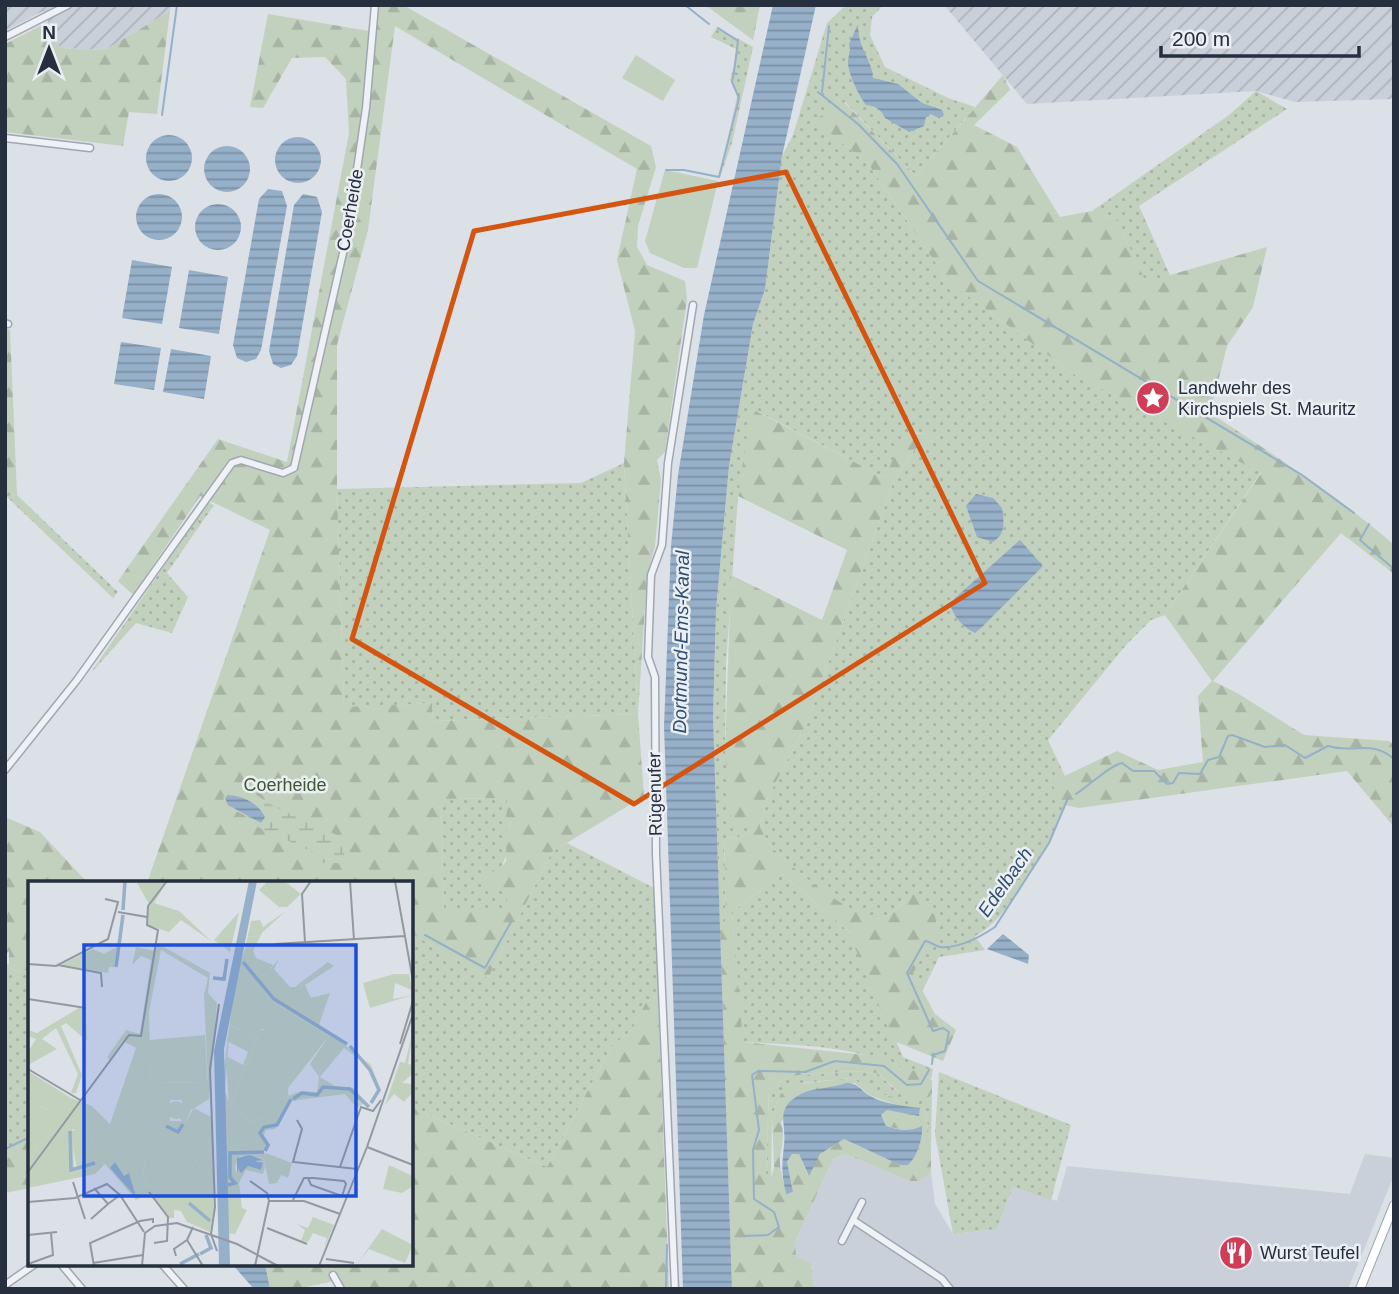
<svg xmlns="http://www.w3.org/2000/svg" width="1399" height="1294" font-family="Arial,sans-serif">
<defs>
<pattern id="industrial-furrows" width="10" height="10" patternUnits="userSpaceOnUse" patternTransform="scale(1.75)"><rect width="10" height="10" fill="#cad0d9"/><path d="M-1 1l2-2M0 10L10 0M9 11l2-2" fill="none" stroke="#adb3bb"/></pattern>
<pattern id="grass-dots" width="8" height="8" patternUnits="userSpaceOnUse" patternTransform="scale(1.75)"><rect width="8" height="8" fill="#c2d1bd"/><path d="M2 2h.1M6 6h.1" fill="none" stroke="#a7b4a3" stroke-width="1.8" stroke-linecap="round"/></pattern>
<pattern id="forest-firs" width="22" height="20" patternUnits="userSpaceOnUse" patternTransform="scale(1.75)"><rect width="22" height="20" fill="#c2d1bd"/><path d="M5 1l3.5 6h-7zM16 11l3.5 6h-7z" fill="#a7b4a3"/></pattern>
<pattern id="wetland-marsh" width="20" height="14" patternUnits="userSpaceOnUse" patternTransform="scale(1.75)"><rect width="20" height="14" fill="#c2d1bd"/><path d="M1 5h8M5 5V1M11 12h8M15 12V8" fill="none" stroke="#a7b4a3"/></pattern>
<pattern id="water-rules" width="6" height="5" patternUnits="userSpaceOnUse" patternTransform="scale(1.75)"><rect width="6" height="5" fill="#95b0c8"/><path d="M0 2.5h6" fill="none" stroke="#7990a4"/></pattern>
</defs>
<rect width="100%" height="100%" fill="#dce0e7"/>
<path fill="#cad0d9" d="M 845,1154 L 909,1181 L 920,1181 L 931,1172 L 935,1204 L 953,1234 L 997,1229 L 1013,1187 L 1057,1201 L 1067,1166 L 1350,1194 L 1365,1154 L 1394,1158 L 1394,1175 L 1348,1289 L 814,1289 L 811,1263 L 795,1256 L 795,1242 L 833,1159 Z"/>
<path fill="url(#industrial-furrows)" d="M 7,5 L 171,5 L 170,11 L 105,50 L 60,48 L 43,11 L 5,31 Z
M 944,5 L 1394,5 L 1394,99 L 1295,102 L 1256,91 L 1027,104 Z"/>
<path fill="url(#grass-dots)" d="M 846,5 L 883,5 L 872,17 L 870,35 L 885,67 L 948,98 L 975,107 L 916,176 L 845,102 L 815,120 L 869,165 L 948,281 L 1072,373 L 1261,472 L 1165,615 L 1151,620 L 1126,645 L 1048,740 L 1065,776 L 1052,782 L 1066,804 C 1053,838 1009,920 975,936 L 985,950 L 939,957 L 922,992 L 913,973 L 915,891 C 904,900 895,914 881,918 C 858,924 786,864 770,845 C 766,840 763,833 760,827 L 768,797 L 806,725 L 893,483 L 915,449 L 940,437 L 913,432 L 885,478 L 757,411 L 738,496 L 726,664 L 725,752 L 754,828 L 744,836 L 724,839 L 726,919 L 720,930 L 713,716 L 716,610 L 729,466 L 753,324 L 765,289 L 782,156 L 793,135 L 827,23 Z
M 717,27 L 753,47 L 732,143 L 719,180 L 738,92 L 730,80 L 738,50 L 711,37 Z
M 1256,91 L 1287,109 L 1139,206 L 1170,275 L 1146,283 L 1116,219 L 1092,211 L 1229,115 Z
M 624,463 L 638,714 L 433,721 L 432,703 L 344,708 L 337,489 L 581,483 Z
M 17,495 L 118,592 L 113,598 L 6,496 Z
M 208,502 L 214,505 L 167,573 L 188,597 L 172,633 L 136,623 L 90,674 Z
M 507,798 L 508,851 L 501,868 L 508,889 L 507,911 L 444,910 L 441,799 Z
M 567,843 L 654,888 L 658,995 L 646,1002 L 632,1030 L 611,1047 L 547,1167 L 411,1107 L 411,933 L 488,978 L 552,852 Z
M 782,874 L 848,931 L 903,1057 L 933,1069 L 931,1079 C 920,1069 909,1071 896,1066 C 850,1045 793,1045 742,1042 L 732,912 Z
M 5,966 L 19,972 L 30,969 L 30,1136 L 5,1149 Z
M 854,1071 L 877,1073 L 896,1090 L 926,1101 L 932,1093 L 931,1147 L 925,1109 L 900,1106 L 894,1097 L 874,1093 L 852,1078 L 802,1083 L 780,1095 L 772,1116 L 771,1177 L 766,1176 L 769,1090 L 789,1076 Z
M 939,1072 L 1071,1125 L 1051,1200 L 1013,1187 L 997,1229 L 953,1234 L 935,1134 Z"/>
<path fill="url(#forest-firs)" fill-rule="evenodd" d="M 374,5 L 403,5 L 651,146 L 656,167 L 638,226 L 637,247 L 647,265 L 685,281 L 687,299 L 665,452 L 657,460 L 661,480 L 655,546 L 647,576 L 638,714 L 644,796 L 552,852 L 488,978 L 411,933 L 411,883 L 147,883 L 270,530 L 200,496 L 133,595 L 118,581 L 218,439 L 287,462 L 349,133 L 346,79 L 325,57 L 292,58 L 263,108 L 250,107 L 268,14 L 369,31 ZM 395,26 L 637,169 L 617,260 L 635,331 L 624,463 L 638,714 L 433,721 L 432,703 L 344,707 L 337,489 L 337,345 L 368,230 ZM 507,798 L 506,861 L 501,868 L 482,876 L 482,890 L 507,890 L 507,910 L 444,910 L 441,799 Z
M 705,5 L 760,5 L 753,40 Z
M 170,11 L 157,114 L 129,112 L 123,146 L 5,132 L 5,44 L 48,22 L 60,48 L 105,50 Z
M 1003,75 L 1010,90 L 974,125 L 1017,147 L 1060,217 L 1092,211 L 1116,219 L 1146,282 L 1267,247 L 1253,307 L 1227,346 L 1210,413 C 1274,455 1336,494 1394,545 L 1394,574 L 1341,533 L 1213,681 L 1237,693 L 1304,735 L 1389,741 L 1394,745 L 1394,827 L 1347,771 L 1079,808 L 1060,804 L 1052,782 L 1117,751 L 1158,770 L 1203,762 L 1198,696 L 1212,681 L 1165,615 L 1261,473 L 1072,373 L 948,281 L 869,165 L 814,120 L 844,102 L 916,176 Z
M 5,329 L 10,330 L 17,495 L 6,496 Z
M 756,411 L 885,478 C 901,445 896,426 940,437 L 915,449 L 893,483 L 806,725 L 768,797 L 760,827 C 763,833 766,840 770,845 C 786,864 858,923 881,918 C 895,914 905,900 914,891 L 935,916 L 938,937 L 927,948 L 913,973 L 935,1014 L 956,1030 L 943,1061 L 894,1041 L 848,931 L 782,874 L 732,912 L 743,1042 L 875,1056 L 897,1066 L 924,1072 L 932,1081 L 932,1093 L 926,1101 L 909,1100 L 877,1073 L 854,1071 L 789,1076 L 769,1090 L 766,1175 L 771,1177 L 774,1168 L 772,1116 L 780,1095 L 789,1085 L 852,1078 L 874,1093 L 894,1097 L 900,1106 L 871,1096 L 855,1083 L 810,1091 L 781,1122 C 785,1137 782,1144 780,1158 C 779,1169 784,1182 786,1194 L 793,1192 L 787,1162 L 792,1154 L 799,1154 L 808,1175 L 820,1154 L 844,1139 L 900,1165 L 919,1143 L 922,1127 C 909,1131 900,1130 886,1126 L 881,1115 L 887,1110 L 919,1115 L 920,1108 L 925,1109 L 931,1147 L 931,1172 L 920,1181 L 909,1181 L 845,1154 L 833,1159 L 795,1242 L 796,1256 L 811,1263 L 814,1289 L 732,1289 L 720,930 L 726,919 L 724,839 L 744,836 L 753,829 L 739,826 L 731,818 L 725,752 L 731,575 L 822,620 L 847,550 L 738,496 L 750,415 Z
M 5,817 L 40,832 L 88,883 L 30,883 L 30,969 L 19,972 L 5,966 L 5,962 L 9,965 L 9,951 L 5,955 Z
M 658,995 L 669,1289 L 345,1289 L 339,1280 L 297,1289 L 270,1289 L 265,1264 L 411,1264 L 411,1107 L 547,1167 L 611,1047 L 632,1030 L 646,1002 Z
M 30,1136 L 30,1188 L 5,1193 L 5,1149 Z"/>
<path fill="url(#wetland-marsh)" d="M 237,789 L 255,794 L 275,807 L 343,838 L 345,863 L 323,863 L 317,854 L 258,827 L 248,817 L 226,806 L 223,797 Z"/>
<path fill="#c2d1bd" d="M 636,55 L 675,80 L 663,101 L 622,78 Z
M 665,170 L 718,181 L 697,268 L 684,268 L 650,253 L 645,241 Z"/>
<path fill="url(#water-rules)" d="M 773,5 L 816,5 L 782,156 L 765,289 L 753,324 L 729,466 L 716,610 L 713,716 L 732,1289 L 683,1289 L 664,726 L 671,546 L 678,475 L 704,315 Z
M 858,24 C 857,47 872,59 873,78 L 898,84 L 922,103 L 942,110 L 944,115 L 939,118 L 931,114 L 926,117 L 924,126 L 909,132 L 885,118 C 882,110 874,105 866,105 C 859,96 847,71 848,61 C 849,53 851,52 849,44 Z
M146 158a23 23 0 1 1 46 0a23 23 0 1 1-46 0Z
M275 160a23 23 0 1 1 46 0a23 23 0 1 1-46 0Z
M204 169a23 23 0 1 1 46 0a23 23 0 1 1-46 0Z
M 268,189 L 282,191 L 287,206 L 261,350 L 256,359 L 246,362 L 237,358 L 233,345 L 259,199 Z
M 303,194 L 317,197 L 322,212 L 297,356 L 291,365 L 281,368 L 273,364 L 269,351 L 294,205 Z
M136 217a23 23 0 1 1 46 0a23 23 0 1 1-46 0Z
M195 227a23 23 0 1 1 46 0a23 23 0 1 1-46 0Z
M 132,260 L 172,267 L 162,324 L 122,318 Z
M 189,270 L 228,277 L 219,334 L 179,328 Z
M 121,342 L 161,348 L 154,390 L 114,384 Z
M 171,349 L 211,356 L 204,399 L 163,392 Z
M 976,494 L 993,498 L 1002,508 C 1004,521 1006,534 993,542 L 977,537 L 966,506 Z
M 1020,540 L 1043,566 L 982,627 L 975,633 C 965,628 954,618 951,607 L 955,598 Z
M 228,795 C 243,796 258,803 265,817 L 261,823 L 228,805 L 225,798 Z
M 1003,934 L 1029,955 L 1028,964 L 987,949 Z
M 846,1083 C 859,1083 860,1090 870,1096 C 884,1104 904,1106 920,1108 L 919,1116 L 887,1110 L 881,1115 L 886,1126 C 899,1130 909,1132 922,1126 C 923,1138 917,1157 908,1165 L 900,1165 L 844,1139 L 820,1154 L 809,1176 L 799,1154 L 792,1154 L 787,1162 L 793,1192 L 786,1194 C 781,1171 782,1166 784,1145 C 787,1122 773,1108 803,1093 C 814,1088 833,1088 846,1083 Z
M 232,1264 L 265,1264 L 270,1289 L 254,1289 Z"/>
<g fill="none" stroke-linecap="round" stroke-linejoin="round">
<path stroke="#95b0c8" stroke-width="2" d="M 685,5 L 709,24
M 718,28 L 738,41 L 734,72
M 818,92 L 858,124 L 897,164 L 978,281 L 1302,475 L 1354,513
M 822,92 L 829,26
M 162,115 L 177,5
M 666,170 L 684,170 L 719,177 L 739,98 L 732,82 L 734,73 L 737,74
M 1369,524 L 1360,540 L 1394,569
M 1076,794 C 1089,786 1110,765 1122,763 L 1133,771 L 1154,771 L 1167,784 L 1173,783 L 1179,773 L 1200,774 L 1208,760 L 1219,757 L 1228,736 L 1232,735 L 1265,747 L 1285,745 L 1305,758 L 1328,746 C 1354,754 1371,739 1394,759
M 425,935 L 485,968 L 511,922
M 932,1064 L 933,1055 L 945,1051 L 949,1032 L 943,1028 L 933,1031 L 907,973 L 925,941 C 932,942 934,946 940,947 C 959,949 980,937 995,927 L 1049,843 L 1068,798
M 5,1149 L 30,1137
M 744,1236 L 768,1235 L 779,1227 L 774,1212 L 754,1199 L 753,1150 L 759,1130 L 752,1075 L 758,1071 L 805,1072 L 835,1061 L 884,1066 L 907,1085 L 921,1084 L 929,1070
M 666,1289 L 667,1245"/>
<g stroke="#a1a7b1" stroke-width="9">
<path id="minor" d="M 5,37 L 68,5
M 5,138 L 90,148
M 5,323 L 8,324
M 5,770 L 77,680 L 232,463 L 241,460 L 283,473 L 294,468 L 348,231 L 366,108 L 375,5
M 853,1220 L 942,1279 L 950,1289
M 842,1241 L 862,1202
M 61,1264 L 82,1289
M 162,1264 L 184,1289
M 333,1275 L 341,1289
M 5,1285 L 35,1264
M 675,1289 L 656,854 L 655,677 L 648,657 L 651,575 L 662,545 L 668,463 L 693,305"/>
</g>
<g stroke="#9ba5b2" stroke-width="10">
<path id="major" d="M 1360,1289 L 1394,1205"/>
</g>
<use href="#minor" stroke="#eef1f5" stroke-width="6"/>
<use href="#major" stroke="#fff" stroke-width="8"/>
</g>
<path fill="none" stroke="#d45511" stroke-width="5" stroke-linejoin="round" d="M 786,172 L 985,583 L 634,804 L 352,639 L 474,231 Z"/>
<defs>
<g id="sight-disc" transform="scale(1.75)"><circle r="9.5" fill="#d13c57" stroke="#ebeff4"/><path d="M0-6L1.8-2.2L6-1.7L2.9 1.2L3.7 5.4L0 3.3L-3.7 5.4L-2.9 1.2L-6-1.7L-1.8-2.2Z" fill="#fff"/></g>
<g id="restaurant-disc" transform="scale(1.75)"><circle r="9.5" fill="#d13c57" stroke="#ebeff4"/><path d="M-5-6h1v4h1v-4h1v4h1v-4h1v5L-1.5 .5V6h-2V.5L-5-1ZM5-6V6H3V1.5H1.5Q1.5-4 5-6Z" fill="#fff"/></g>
</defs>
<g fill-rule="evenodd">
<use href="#sight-disc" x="1153" y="398"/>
<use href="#restaurant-disc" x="1236" y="1253"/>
</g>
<g text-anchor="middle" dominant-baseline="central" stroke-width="5" stroke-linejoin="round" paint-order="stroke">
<g font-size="18" fill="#252f3d" stroke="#ebeff4">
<text transform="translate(350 210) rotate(-80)">Coerheide</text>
<text transform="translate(655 794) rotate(-91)">Rügenufer</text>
</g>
<g font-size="18" fill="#252f3d" stroke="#ebeff4" text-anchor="start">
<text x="1178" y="388">Landwehr des<tspan x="1178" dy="21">Kirchspiels St. Mauritz</tspan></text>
<text x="1260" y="1253">Wurst Teufel</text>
</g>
<g font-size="18" fill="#3b5932" stroke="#ebeff4">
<text x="285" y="785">Coerheide</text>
</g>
<g font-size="19" font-style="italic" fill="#2f4f72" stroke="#ebeff4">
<text transform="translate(681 642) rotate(-89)">Dortmund-Ems-Kanal</text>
<text transform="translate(1005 882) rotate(-55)">Edelbach</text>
</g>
</g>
<g transform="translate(28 881)">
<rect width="385" height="385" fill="#dce0e7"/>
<path d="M 235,50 L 225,70 L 228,77 L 245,84 L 234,98 L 214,87 L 240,118 L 301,155 L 260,207 L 261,224 L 247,248 L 238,249 L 235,256 L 233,237 L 222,241 L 203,224 L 229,157 L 238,149 L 233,148 L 228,156 L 202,144 L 197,210 L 202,224 L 197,227 L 196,244 L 194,203 L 208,94 L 217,68 ZM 300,81 L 306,85 L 277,104 L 283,117 L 278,118 L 268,105 ZM 177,154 L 180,202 L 123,201 L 121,159 ZM 0,190 L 43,217 L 29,234 L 0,219 ZM139 229a9 9 0 1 1 18 0a9 9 0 1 1-18 0ZM 166,227 L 183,236 L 184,257 L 162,290 L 120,305 L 114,295 L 128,240 L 150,253 ZM 208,233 L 221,244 L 237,273 L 200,266 L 198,241 ZM 54,248 L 63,253 L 66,282 L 49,288 L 42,250 ZM 209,272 L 226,272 L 235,277 L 238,272 L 264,282 L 260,297 L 253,294 L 249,302 L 241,303 L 236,279 L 221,273 L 207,276 L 205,292 L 205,275 ZM 361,284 L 385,295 L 385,305 L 374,312 L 355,308 ZM 285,336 L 306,344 L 296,367 L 299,357 L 285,352 L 280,361 L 273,360 L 277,349 L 269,343 L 280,347 ZM 354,348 L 385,364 L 377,382 L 341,368 L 329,383 Z" fill="#c2d1bd"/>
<path d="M 108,0 L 139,0 L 126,22 L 151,30 L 183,60 L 153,39 L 141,51 L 119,44 L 121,23 ZM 240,0 L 256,0 L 273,13 L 259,26 L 251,26 L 231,9 ZM 258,30 L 238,48 L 217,68 L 223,40 L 232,39 L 235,46 ZM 211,31 L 202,71 L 186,59 ZM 129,62 L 182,92 L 180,112 L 189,122 L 181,218 L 163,229 L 151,254 L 128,241 L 114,295 L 120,305 L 132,277 L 162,290 L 184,257 L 186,328 L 182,351 L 159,341 L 153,330 L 146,329 L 146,337 L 141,337 L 122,312 L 108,319 L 77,283 L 67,293 L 0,307 L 0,287 L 9,265 L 26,251 L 11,237 L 0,246 L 0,219 L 29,234 L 43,217 L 64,225 L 82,243 L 108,167 L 95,160 L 82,179 L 79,176 L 98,149 L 112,153 L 123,79 L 113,75 L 104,84 L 108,66 L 127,70 ZM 133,69 L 180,97 L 176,114 L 180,202 L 123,201 L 121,131 ZM 142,219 L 154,219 L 154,231 L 149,234 L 154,240 L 142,240 ZM 44,248 L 63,253 L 65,282 L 58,286 L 46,286 ZM 89,66 L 86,86 L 81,86 L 80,92 L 33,84 L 65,68 L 76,73 ZM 251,78 L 246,88 L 262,106 L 273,106 L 278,118 L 302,112 L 291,144 L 343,184 L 355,214 L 340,185 L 316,167 L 292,196 L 309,206 L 326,207 L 338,221 L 329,227 L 317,213 L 262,220 L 260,215 L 273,210 L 289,211 L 291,196 L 282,183 L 301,155 L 240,118 L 214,87 L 220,83 L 234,97 ZM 366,93 L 381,93 L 384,109 L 367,102 L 365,118 L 385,114 L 342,127 L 335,102 ZM 51,127 L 58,128 L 59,160 L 38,142 L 33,145 L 54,194 L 48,212 L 43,212 L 50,193 L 28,147 L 14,158 L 29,168 L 0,184 L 0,171 L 8,158 L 0,155 L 0,149 L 9,152 ZM 202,144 L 228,156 L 231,149 L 239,149 L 229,157 L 203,224 L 222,241 L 233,237 L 238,246 L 233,253 L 242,264 L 239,270 L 230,266 L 221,244 L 208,234 L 198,241 L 200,266 L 237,273 L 236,277 L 222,271 L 209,272 L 205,275 L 205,281 L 209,274 L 221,273 L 231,278 L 212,275 L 208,282 L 207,288 L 210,295 L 210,288 L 213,291 L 220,285 L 233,289 L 235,283 L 228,279 L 236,279 L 237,286 L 235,293 L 218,289 L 211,302 L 214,327 L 219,329 L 207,353 L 200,352 L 196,244 L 197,226 L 201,225 L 198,175 L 215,184 L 220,171 L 199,160 ZM 385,150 L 380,183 L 385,184 L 385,192 L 374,202 L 385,203 L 385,211 L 376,221 L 366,213 L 357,224 L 372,181 L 377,182 Z" fill="#c2d1bd" fill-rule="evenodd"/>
<path d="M 11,237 L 18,237 L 26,251 L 9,265 L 0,287 L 0,246 ZM 17,270 L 29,276 L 21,293 L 4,287 Z" fill="#c2d1bd"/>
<path d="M 221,0 L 229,0 L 196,168 L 202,384 L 191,385 L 186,170 ZM 222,274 L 235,279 L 227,280 L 235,282 L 233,289 L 220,285 L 213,292 L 210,288 L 209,295 L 209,277 ZM 87,281 L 96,295 L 101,292 L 108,316 L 82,287 Z" fill="#95b0c8"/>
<path fill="none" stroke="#95b0c8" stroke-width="3.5" d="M 95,29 L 97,0M 215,81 L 246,118 L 319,163M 88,86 L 95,34M 185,97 L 196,98 L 199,78M 322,165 L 342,189 L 351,209 L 343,222M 265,218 L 274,212 L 289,214 L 295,206 L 322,208 L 341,226M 138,245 L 150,251 L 155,243M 42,250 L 43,289 L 67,282M 237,270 L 240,264 L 232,252 L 236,246 L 249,244 L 263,218M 200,304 L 207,302 L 202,296 L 202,272 L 236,271M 161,322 L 182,340M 172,373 L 183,367 L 178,354M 152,383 L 171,373"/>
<path fill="none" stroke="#9399a3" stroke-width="2" d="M 322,0 L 326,59M 367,0 L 385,100M 90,31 L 119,36M 277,61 L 274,13 L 283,0M 247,63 L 377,55M 0,83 L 28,85 L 80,58 L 90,21 L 77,18M 30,84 L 73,92 L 74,106M 0,118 L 58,127M 372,163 L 385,120M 0,188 L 52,219M 269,239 L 274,248 L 265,281 L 329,288M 339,266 L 385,284M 312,286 L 333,226 L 345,230 L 353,219M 0,291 L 101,154 L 113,155 L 130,49 L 119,44 L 120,25 L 139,0M 222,300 L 239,312 L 241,320 L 227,385M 45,301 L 57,338M 66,307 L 80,323 L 92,314M 121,311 L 140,336 L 139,360 L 126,362M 265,319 L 276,297 L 285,297 L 316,300 L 318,303 L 314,315 L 283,304 L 280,297M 241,320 L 276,320 L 312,333M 0,321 L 47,317 L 79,303 L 92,314 L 116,351M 63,338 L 80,323M 165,346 L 159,359 L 175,385M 239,347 L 279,363M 0,354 L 29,351M 189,370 L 183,353 L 187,326 L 182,188 L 191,123M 148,375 L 146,368 L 159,359M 298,378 L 326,382M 65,382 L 115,374M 0,383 L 25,374 L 23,352M 66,385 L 62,362 L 112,340 L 125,338 L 125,342M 114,385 L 117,352 L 127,345 L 149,342 L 209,363 L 250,385M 291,385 L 339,266 L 385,133"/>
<path fill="#1d4ed8" fill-opacity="0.15" stroke="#1d4ed8" stroke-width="3.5" d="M 56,64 L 328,64 L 328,315 L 56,315 Z"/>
<rect width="385" height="385" fill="none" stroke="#252f3d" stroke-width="3.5"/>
</g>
<rect width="1399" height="1294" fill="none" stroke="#252f3d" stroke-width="14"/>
<g transform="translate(49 49)" stroke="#ebeff4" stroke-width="5" paint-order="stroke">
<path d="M0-5L12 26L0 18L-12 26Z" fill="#252f3d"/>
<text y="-10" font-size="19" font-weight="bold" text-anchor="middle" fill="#252f3d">N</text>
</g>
<path d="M1161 46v10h198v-10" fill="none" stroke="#252f3d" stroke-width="3.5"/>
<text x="1172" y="46" font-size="21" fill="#252f3d" stroke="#ebeff4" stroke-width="5" paint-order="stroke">200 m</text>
</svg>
